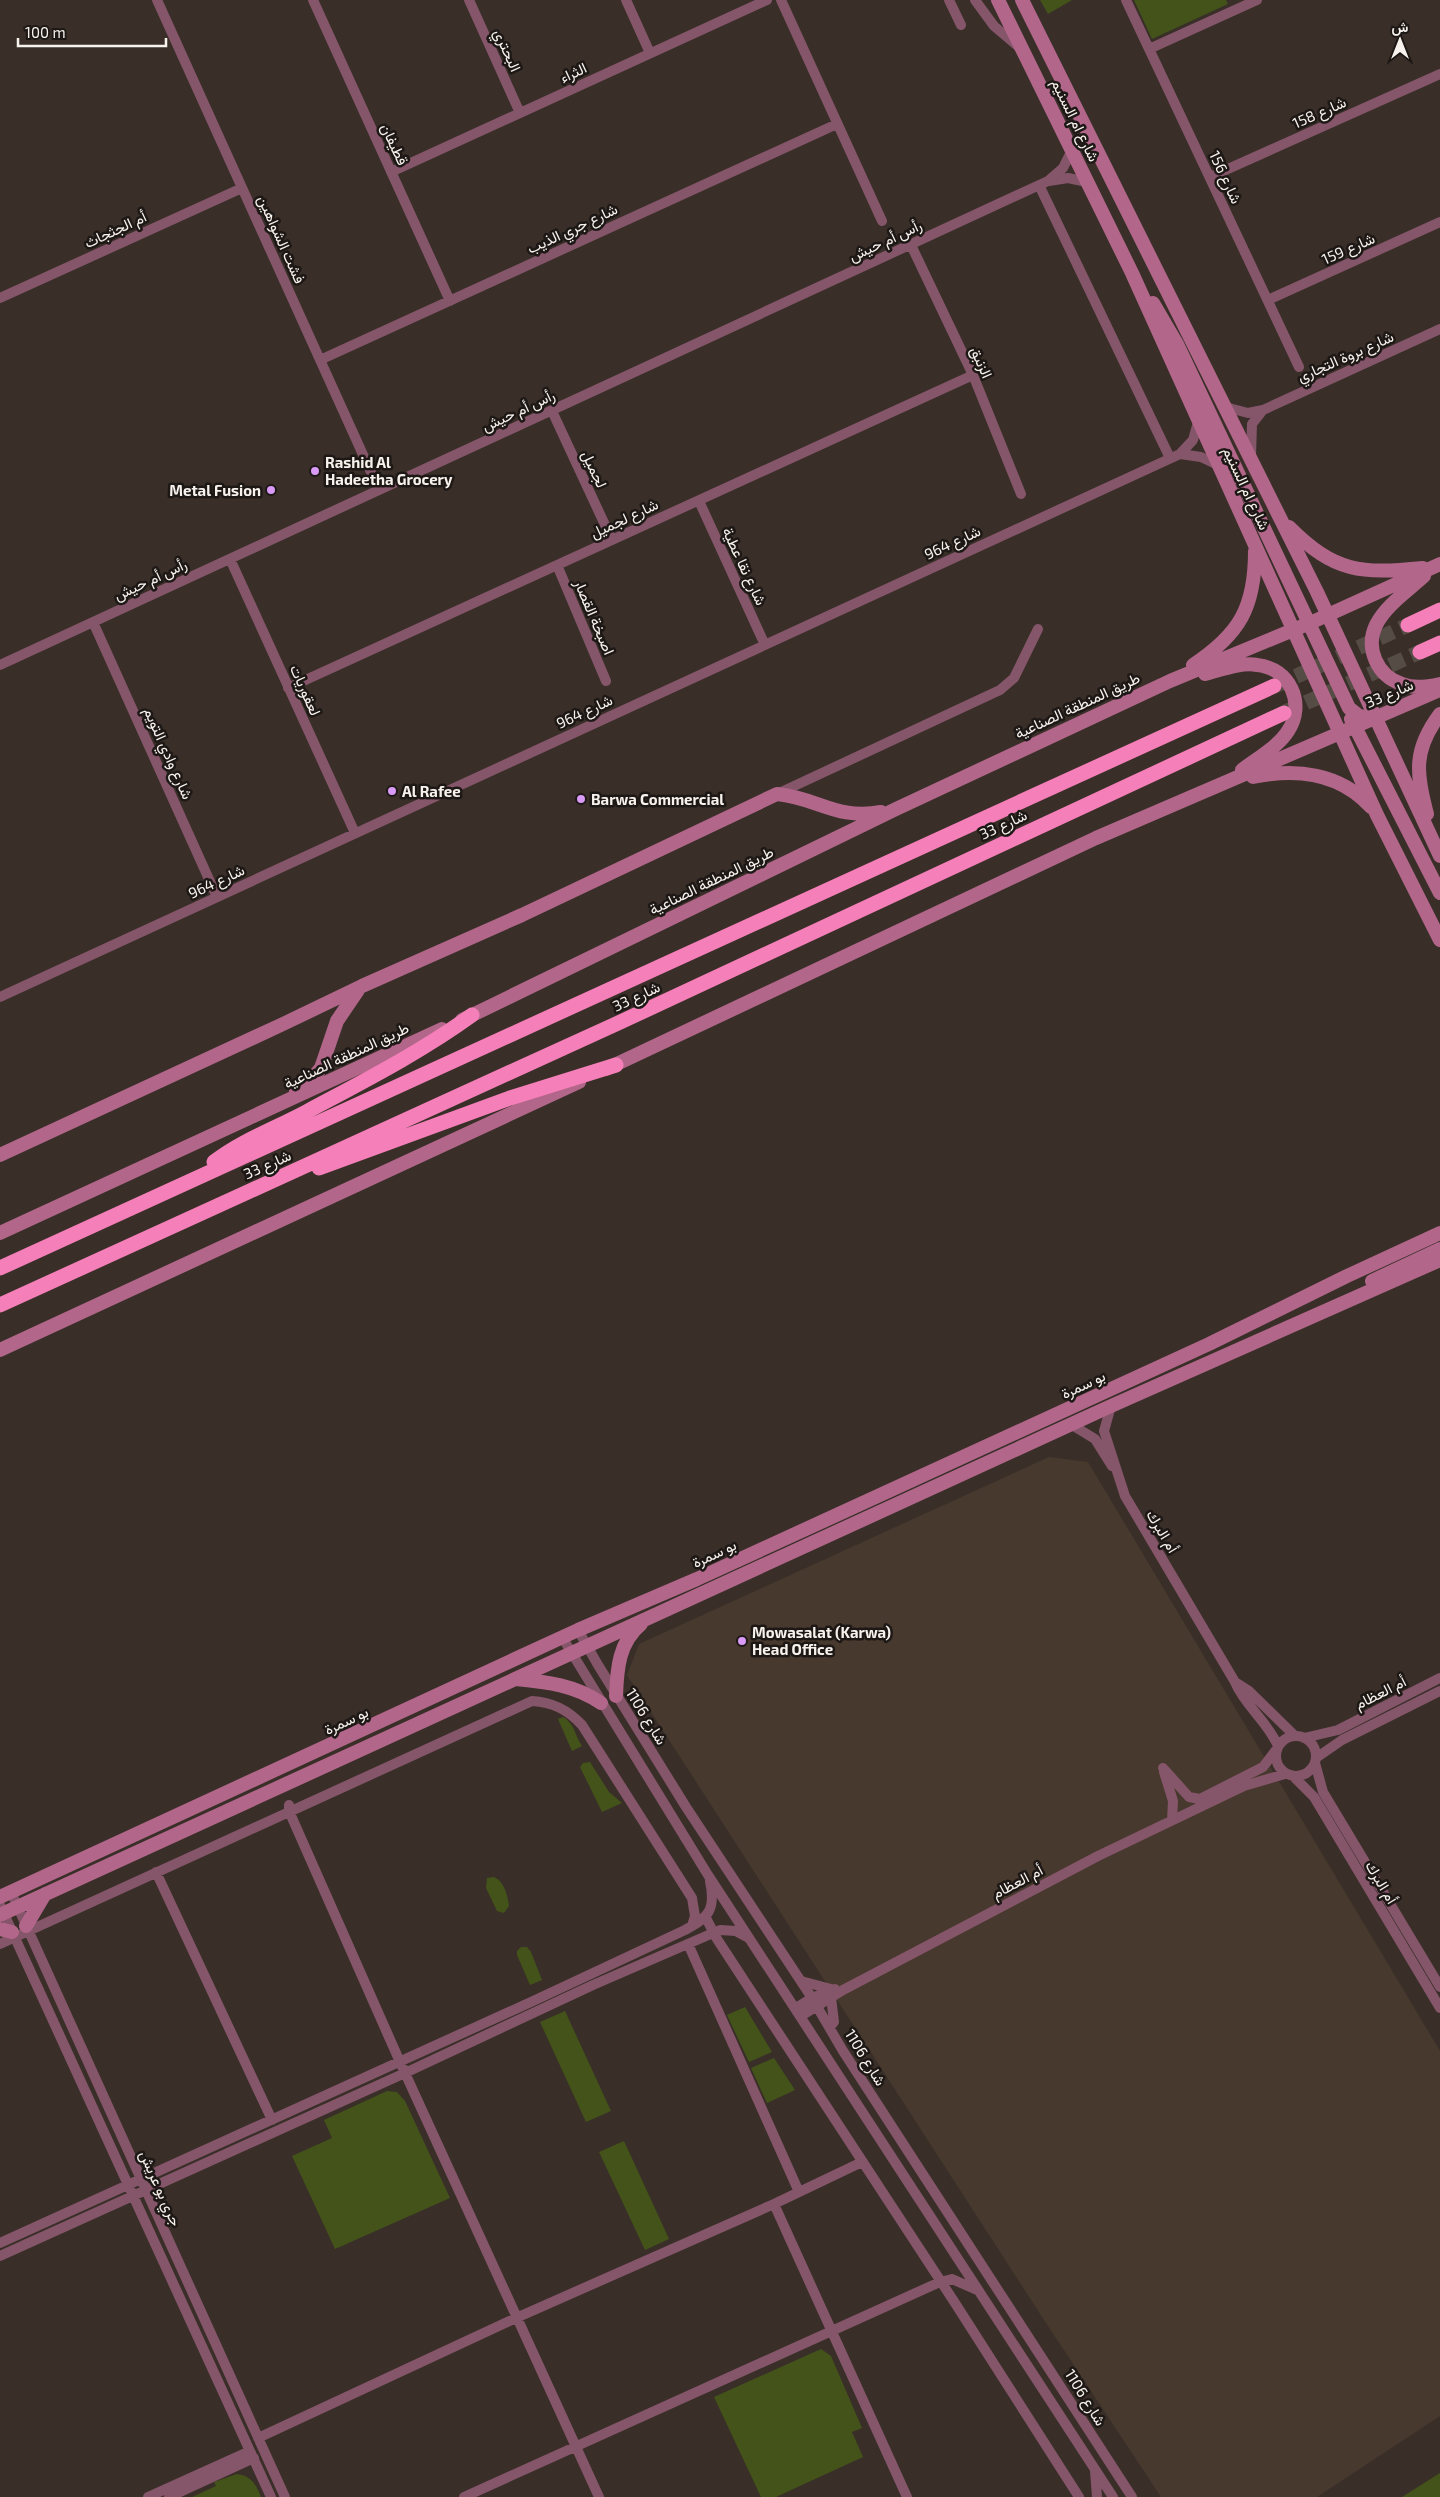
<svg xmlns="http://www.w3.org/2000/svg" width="1440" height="2497" font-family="'Exo 2',Vazirmatn,sans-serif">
<rect width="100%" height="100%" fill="#392f28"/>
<path fill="#47392d" d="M 1049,1457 L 1088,1462 L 1440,2051 L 1440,2416 L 1317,2497 L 1161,2497 L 1046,2323 L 627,1675 L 639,1644 Z"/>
<path fill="#435319" d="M 1040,0 L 1072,0 L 1048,14 Z
M 1134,0 L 1226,0 L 1228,4 L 1152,39 Z
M 563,1717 C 575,1724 575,1736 582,1746 L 572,1751 L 558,1719 Z
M 590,1762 L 609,1792 L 622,1803 L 602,1812 L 580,1767 L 583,1763 Z
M 494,1877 C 504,1881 508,1896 509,1906 L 504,1913 L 497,1911 L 486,1888 L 487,1878 Z
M 521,1947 L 527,1947 L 531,1952 L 542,1980 L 530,1985 L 517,1955 L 517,1951 Z
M 745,2007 L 772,2052 L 749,2062 L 727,2015 Z
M 565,2011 L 611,2111 L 586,2122 L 540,2022 Z
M 774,2058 L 795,2090 L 767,2103 L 751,2068 Z
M 387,2091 L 397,2092 L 405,2101 L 450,2198 L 335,2249 L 292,2156 L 332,2138 L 324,2120 Z
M 624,2141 L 669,2239 L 645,2250 L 599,2152 Z
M 821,2349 L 831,2356 L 862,2428 L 852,2432 L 863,2457 L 776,2497 L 761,2497 L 714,2397 Z
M 1440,2473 L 1440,2497 L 1402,2497 Z
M 237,2474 C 252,2476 256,2485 261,2497 L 192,2497 L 216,2486 L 214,2482 Z"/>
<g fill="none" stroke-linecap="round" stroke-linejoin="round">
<path stroke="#564c46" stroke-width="15" stroke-dasharray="15 8" stroke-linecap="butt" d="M 1275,686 L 1408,625
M 1285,712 L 1420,652"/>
<path stroke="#85556a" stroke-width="10" d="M 157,0 L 379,490
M 313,0 L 450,301
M 469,0 L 520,113
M 626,0 L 650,53
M 781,0 L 882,221
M 949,0 L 961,25
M 975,0 L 994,26 L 1020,48
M 1126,0 L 1299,367
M 1149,49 L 1257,0
M 391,172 L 767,0
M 1210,177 L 1440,74
M 1049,181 L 1068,178 L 1087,182
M 1039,185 L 1170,458
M 911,245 L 973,375 L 1021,494
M 0,298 L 242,188
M 1268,300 L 1440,222
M 320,360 L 837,124
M 1225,407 L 1248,413 L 1263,410 L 1440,329
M 552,411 L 612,540
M 1180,454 L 1201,457 L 1218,465
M 1251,456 L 1252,424 L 1263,410
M 699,501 L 765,645
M 230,559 L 355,833
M 557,565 L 606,681
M 93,622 L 217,897
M 0,665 L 1048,181 L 1063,168 L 1072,150
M 288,688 L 973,375
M 777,794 L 1000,690 L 1014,678 L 1038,629
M 0,997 L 1180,454 L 1193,440 L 1198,422
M 1111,1406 L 1104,1431 L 1125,1496 L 1235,1682 C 1245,1706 1268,1722 1278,1746
M 1072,1425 L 1095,1439 L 1112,1466
M 578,1630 L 598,1665 L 686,1807 L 812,1998 L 843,2051 L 1132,2497
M 562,1637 L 708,1875 L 1113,2497
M 1235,1682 L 1249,1691 L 1295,1736
M1276 1756a20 20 0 1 1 40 0a20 20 0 1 1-40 0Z
M 1304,1738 L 1338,1730 L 1440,1678
M 1316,1758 L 1342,1740 L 1440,1691
M 1315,1763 L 1323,1792 L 1440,1987
M 1163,1768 L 1189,1797 L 1200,1799 L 1263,1767 L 1276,1750
M 1164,1772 L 1173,1801 L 1172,1820
M 1294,1777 L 1314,1797 L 1440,2008
M 289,1805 L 289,1811 L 400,2062 L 599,2497
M 156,1872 L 272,2120
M 11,1892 L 285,2497
M 0,1905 L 271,2497
M 706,1918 L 717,1939 L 955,2303 L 1079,2497
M 0,1944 L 532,1701 C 553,1702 568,1710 582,1725 L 692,1898 L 695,1916 L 692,1926
M 689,1946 L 799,2192
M 801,1981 L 831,1989
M 796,2008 L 812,1998 L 835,1989
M 801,2016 L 843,1990 L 1098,1856 L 1244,1786 L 1285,1774
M 830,2027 L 834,2022 L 831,1997
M 774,2204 L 907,2497
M 0,2243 L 531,2002 L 685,1930 C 709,1917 716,1910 710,1881
M 0,2256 L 405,2073 L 593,1985 L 720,1930 L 736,1931 L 747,1937
M 258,2438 L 516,2318 L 774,2204 L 862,2162
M 1095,2471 L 1097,2497
M 148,2497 L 250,2451
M 169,2497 L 254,2458
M 464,2497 L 940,2282 L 952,2279 L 977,2290"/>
<path stroke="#b2668a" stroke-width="14" d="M 998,0 L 1132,273 L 1377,815 L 1440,940
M 1022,0 L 1317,592 L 1440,856
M 1153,303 L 1177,344 L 1349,708 L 1359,716 L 1374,718
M 1289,527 C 1335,573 1361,574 1423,568
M 1424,576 C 1409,590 1386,605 1376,625 C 1365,648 1377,676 1402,684 C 1414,689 1427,687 1440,684
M 1193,665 C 1240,634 1255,607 1255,551
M 1205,674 C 1221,670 1241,662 1257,665 C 1290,668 1306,704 1288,731 C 1278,747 1256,759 1242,770
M 1351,719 L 1440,893
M 1253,777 C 1296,768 1340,773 1371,807
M 1427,814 C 1416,773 1413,750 1440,714
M 462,1020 L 896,809 L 1170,681 L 1310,623 L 1440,564
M 606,1069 L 1096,838 L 1440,690
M 296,1091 L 310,1081 L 321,1068 L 337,1021 L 358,990
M 0,1155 L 283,1024 L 362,986 L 522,915 L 777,794 C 818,798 836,820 881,812
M 0,1233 L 442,1029
M 1372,1281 L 1440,1249
M 0,1350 L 579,1082
M 516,1679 C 547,1682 575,1685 601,1703
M 616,1696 C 617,1668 619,1642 641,1624
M 0,1897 L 578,1630 L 697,1579 L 1209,1344 L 1347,1276 L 1440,1233
M 0,1915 L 1111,1406 L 1440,1260
M 26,1926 L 45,1894
M 0,1929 L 12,1932"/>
<path stroke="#f57fb8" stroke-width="15" d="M 1408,625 L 1440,610
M 1420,652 L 1440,643
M 214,1162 C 242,1140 277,1128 308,1111 C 364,1081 421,1052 472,1015
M 319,1168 L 510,1098 L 616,1065
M 0,1268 L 1274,686
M 0,1305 L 616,1024 L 1284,713"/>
</g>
<g fill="#da9af7" stroke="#1d1815" stroke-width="2">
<circle cx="315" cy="471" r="5"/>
<circle cx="271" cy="490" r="5"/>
<circle cx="392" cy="791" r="5"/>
<circle cx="581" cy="799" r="5"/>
<circle cx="742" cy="1641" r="5"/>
</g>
<g text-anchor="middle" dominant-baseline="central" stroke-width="5" stroke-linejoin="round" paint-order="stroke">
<g font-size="15" fill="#f8f2ed" stroke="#1d1815">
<text transform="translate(508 50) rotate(66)">البحتري</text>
<text transform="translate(573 72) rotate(-25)">الثراء</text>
<text transform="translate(1319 112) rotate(-24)">شارع 158</text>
<text transform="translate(1076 120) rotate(64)">شارع ام السنيم</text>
<text transform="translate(395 144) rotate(65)">قطيفان</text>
<text transform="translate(1226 177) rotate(65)">شارع 156</text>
<text transform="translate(572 228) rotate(-25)">شارع جري الذيب</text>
<text transform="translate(115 229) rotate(-25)">أم الجثجاث</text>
<text transform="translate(282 239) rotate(66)">فشت الشواهين</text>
<text transform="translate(885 240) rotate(-25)">رأس أم حيش</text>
<text transform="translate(1348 248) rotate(-24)">شارع 159</text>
<text transform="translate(1345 356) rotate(-24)">شارع بروة التجاري</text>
<text transform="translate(982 362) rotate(66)">الزنبق</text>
<text transform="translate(518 410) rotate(-25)">رأس أم حيش</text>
<text transform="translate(595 469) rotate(65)">لجميل</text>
<text transform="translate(1247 488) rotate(65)">شارع ام السنيم</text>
<text transform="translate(624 518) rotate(-25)">شارع لجميل</text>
<text transform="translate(952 542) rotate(-25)">شارع 964</text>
<text transform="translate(745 566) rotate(65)">شارع نقا عطية</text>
<text transform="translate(150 579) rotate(-25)">رأس أم حيش</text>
<text transform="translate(595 617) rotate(67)">اصبخة القصار</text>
<text transform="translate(306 690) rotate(66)">لعقوريات</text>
<text transform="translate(1389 693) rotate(-23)">شارع 33</text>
<text transform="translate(1077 705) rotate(-25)">طريق المنطقة الصناعية</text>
<text transform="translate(584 711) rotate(-25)">شارع 964</text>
<text transform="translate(169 753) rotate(66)">شارع وادي التويم</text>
<text transform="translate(1003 824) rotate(-25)">شارع 33</text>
<text transform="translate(711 880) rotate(-26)">طريق المنطقة الصناعية</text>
<text transform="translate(216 881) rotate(-25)">شارع 964</text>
<text transform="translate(636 996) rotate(-25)">شارع 33</text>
<text transform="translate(346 1055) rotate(-25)">طريق المنطقة الصناعية</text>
<text transform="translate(267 1164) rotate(-24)">شارع 33</text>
<text transform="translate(1083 1384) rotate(-25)">بو سمرة</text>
<text transform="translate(1163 1531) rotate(59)">أم البرك</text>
<text transform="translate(714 1553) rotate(-25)">بو سمرة</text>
<text transform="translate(1380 1692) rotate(-27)">أم العظام</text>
<text transform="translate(647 1716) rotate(58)">شارع 1106</text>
<text transform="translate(346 1720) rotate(-25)">بو سمرة</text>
<text transform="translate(1017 1881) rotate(-28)">أم العظام</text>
<text transform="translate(1382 1882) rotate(59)">أم البرك</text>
<text transform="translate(866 2057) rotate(58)">شارع 1106</text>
<text transform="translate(161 2188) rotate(66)">جري بو عريش</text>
<text transform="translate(1086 2397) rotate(58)">شارع 1106</text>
</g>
<g font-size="15" font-weight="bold" fill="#f8f2ed" stroke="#1d1815" text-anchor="start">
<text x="325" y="462">Rashid Al<tspan x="325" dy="17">Hadeetha Grocery</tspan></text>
<text x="261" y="490" text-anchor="end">Metal Fusion</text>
<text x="402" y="791">Al Rafee</text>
<text x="591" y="799">Barwa Commercial</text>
<text x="752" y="1632">Mowasalat (Karwa)<tspan x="752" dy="17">Head Office</tspan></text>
</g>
</g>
<g transform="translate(1400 40)" stroke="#1d1815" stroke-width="4" paint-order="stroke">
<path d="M0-4L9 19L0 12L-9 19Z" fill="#f8f2ed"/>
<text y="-8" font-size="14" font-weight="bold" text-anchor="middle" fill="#f8f2ed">ش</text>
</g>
<path d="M18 38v8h148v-8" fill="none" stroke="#f8f2ed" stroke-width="2.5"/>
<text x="25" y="38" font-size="15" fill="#f8f2ed" stroke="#1d1815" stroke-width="4" paint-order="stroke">100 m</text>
</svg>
